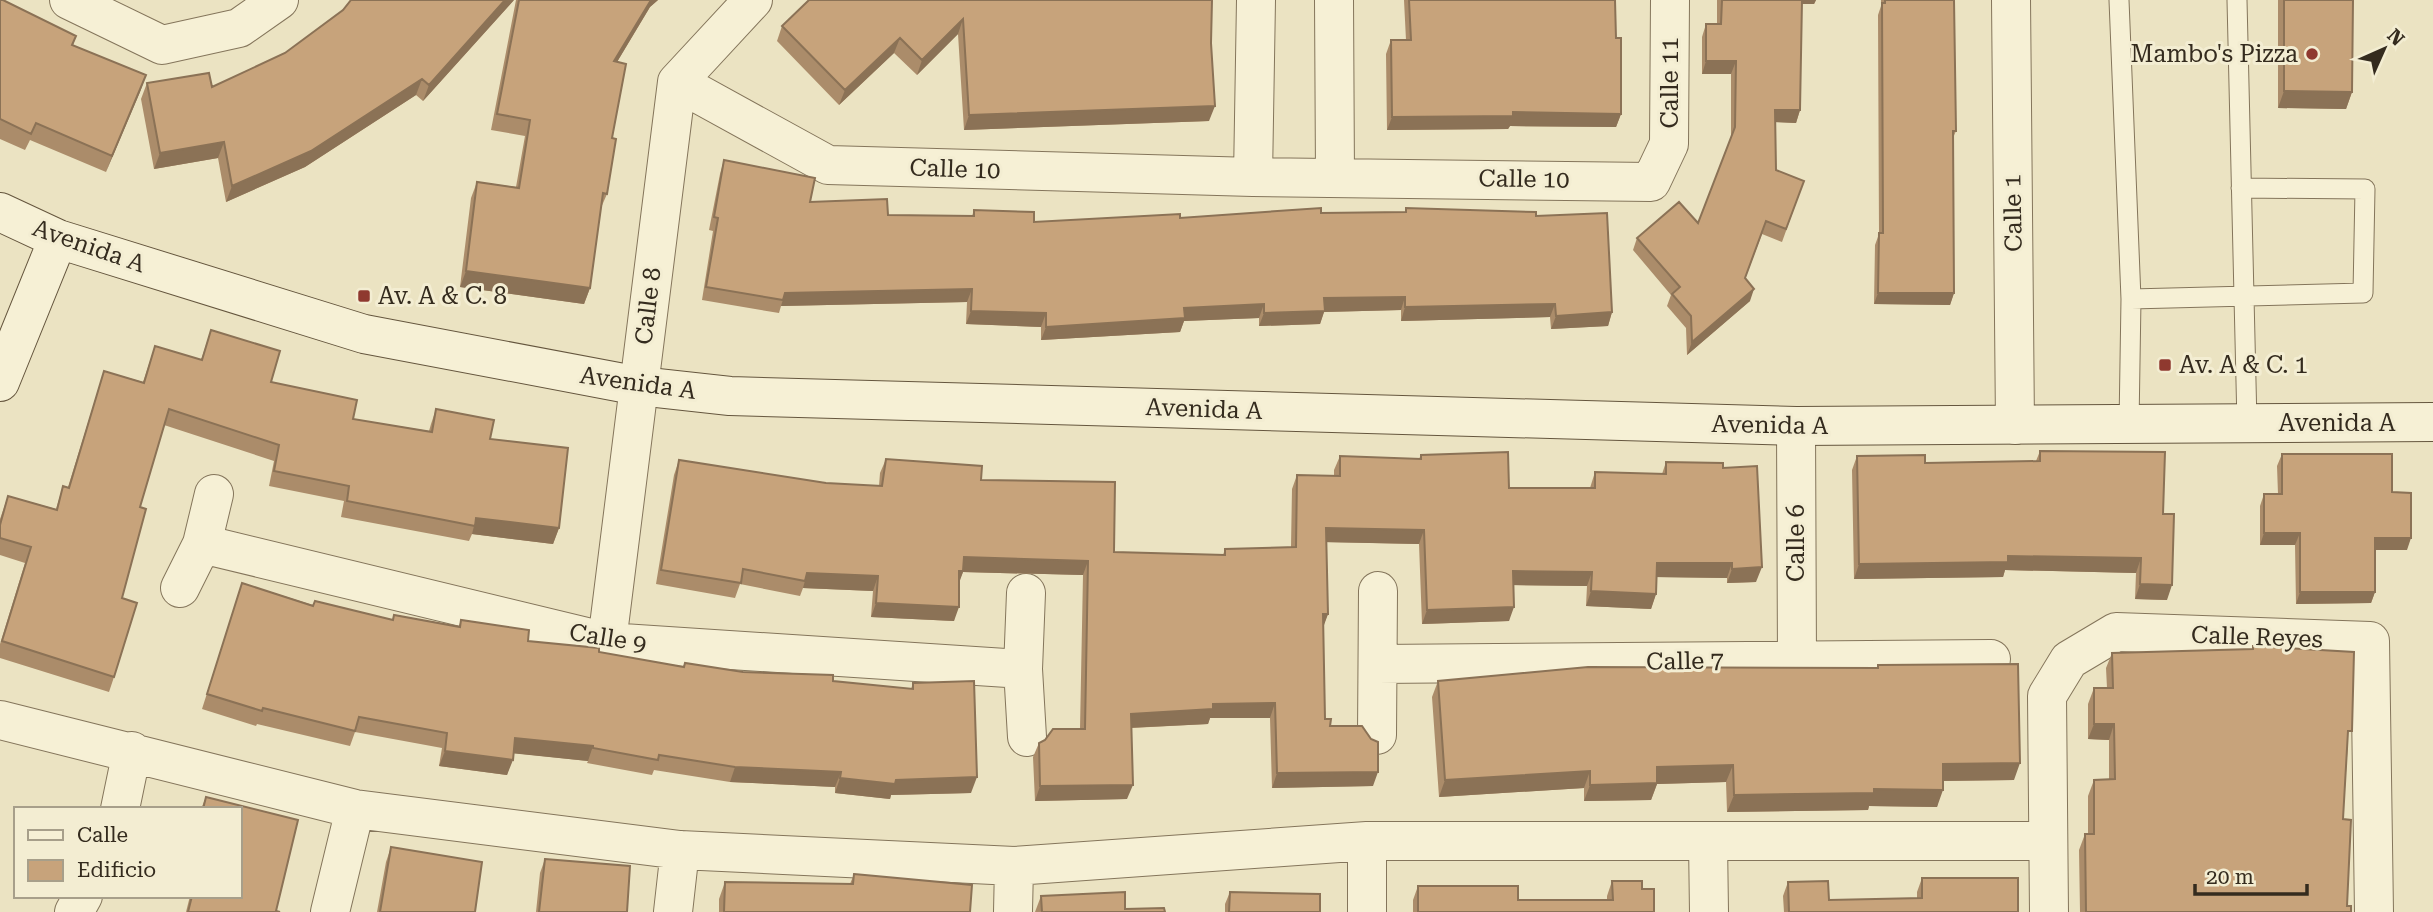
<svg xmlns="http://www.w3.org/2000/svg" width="2433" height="912" font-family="'Roboto Serif',serif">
<rect width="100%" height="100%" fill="#ebe3c2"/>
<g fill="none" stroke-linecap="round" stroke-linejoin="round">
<g stroke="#84755b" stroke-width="21">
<path id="lane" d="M 2119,0 L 2131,299 L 2363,293 L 2365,189 L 2241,188
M 2237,0 L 2247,424
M 2129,425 L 2131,299"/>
</g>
<g stroke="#84755b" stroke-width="40">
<path id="street" d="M 69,0 L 162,45 L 239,28 L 279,0
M 1334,0 L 1335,176
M 2011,0 L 2015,425
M 677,82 L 828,165 L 1253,177 L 1651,182 L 1669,144 L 1670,0
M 1253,177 L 1256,0
M 1796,426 L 1797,660
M 202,544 L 607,642 L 1023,669
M 180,588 L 202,544 L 214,494
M 1026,593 L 1023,669 L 1027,737
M 607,642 L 677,82 L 753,0
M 1378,664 L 1991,659
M 0,720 L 355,809 L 680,850 L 1014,866 L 1367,841 L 2048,841
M 1377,735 L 1378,591
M 120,809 L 132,751
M 1367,841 L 1367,912
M 1708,841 L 1709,912
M 74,912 L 83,896
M 330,912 L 355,809
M 673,912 L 680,850
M 1013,912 L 1014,866
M 2049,912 L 2047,696 L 2069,660 L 2116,632 L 2370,641 L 2374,912"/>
</g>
<g stroke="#65563e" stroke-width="40">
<path id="secondary" d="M 0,212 L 58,239 L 364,334 L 639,386 L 730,396 L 1796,426 L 2433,422
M 0,382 L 58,239"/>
</g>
<use href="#lane" stroke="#f6f0d5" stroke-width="19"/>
<use href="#street" stroke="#f6f0d5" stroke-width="38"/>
<use href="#secondary" stroke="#f6f0d5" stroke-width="38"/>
</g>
<path fill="#ab8c6a" d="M 0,0 L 76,36 L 73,45 L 146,75 L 106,172 L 30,140 L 25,150 L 0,139 Z
M 514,0 L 423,101 L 416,95 L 305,167 L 226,202 L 218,158 L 154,169 L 141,99 L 147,83 L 212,87 Z
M 516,0 L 658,0 L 650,7 L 617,62 L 607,194 L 600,210 L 590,288 L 584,304 L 460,287 L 471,198 L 477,182 L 516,187 L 525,136 L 491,130 Z
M 1212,0 L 1209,121 L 964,130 L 958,34 L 917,75 L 894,53 L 839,105 L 777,41 L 782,26 Z
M 1404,0 L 1615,0 L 1616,38 L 1621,114 L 1616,127 L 1510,126 L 1508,129 L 1387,130 L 1386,54 L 1391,40 L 1406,40 Z
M 1717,0 L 1816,0 L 1814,4 L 1802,4 L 1800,110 L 1796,123 L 1776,122 L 1776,170 L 1804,181 L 1782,242 L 1762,234 L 1745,279 L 1750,301 L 1687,355 L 1686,328 L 1667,306 L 1671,295 L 1633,250 L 1637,238 L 1698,223 L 1731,139 L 1731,74 L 1702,74 L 1702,37 L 1706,24 L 1717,24 Z
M 1881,0 L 1954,0 L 1956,131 L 1953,138 L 1954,293 L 1950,305 L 1874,304 L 1875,245 L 1879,234 L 1878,15 L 1881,6 Z
M 2278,0 L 2353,0 L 2352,92 L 2346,109 L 2278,108 Z
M 724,160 L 810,202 L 888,215 L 972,216 L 974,210 L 1034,222 L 1180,218 L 1321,213 L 1405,212 L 1406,208 L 1536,216 L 1612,312 L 1608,326 L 1551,329 L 1550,317 L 1401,321 L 1401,310 L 1324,312 L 1320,324 L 1259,326 L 1259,318 L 1184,321 L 1180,332 L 1041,340 L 1041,327 L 966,324 L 967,302 L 781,306 L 779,313 L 702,300 L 713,231 L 709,230 L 720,174 Z
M 211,330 L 271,382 L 353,419 L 429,431 L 431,424 L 436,409 L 490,439 L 559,528 L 553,544 L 472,534 L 469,541 L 341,517 L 344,501 L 269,486 L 274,461 L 164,425 L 140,507 L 122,598 L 114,677 L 109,692 L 0,658 L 0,644 L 25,563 L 0,555 L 0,519 L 8,496 L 56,509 L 63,486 L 68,487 L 104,371 L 143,382 L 155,346 L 201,360 Z
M 2040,451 L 2163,514 L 2167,600 L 2135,599 L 2136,573 L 2005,570 L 2003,577 L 1854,579 L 1852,470 L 1857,456 L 1925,463 L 2036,461 Z
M 2282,454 L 2392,492 L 2407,550 L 2375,550 L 2375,592 L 2371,603 L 2296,604 L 2295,545 L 2260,545 L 2260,506 L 2264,494 L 2278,494 L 2277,466 Z
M 1421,455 L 1509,488 L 1590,488 L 1595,472 L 1662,474 L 1666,462 L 1723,468 L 1756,582 L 1727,583 L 1727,578 L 1657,577 L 1656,594 L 1651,609 L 1586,606 L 1587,586 L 1513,585 L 1509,621 L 1422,624 L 1419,544 L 1326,542 L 1328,614 L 1323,626 L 1325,719 L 1373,786 L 1272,788 L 1270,718 L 1210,718 L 1208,724 L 1131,728 L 1127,799 L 1035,801 L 1033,757 L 1039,743 L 1080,729 L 1083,575 L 963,572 L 959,581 L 954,621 L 871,617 L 873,591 L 803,588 L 800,596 L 740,584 L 735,598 L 656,584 L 674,475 L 679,460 L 826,483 L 879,486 L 880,473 L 886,459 L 981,480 L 1114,552 L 1223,555 L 1225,549 L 1291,547 L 1292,489 L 1297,475 L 1334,476 L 1334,470 L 1340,456 L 1419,459 Z
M 242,583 L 313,605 L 392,620 L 394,615 L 459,626 L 461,620 L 528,641 L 599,652 L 683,667 L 685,663 L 743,672 L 911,689 L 913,683 L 971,793 L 891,795 L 890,799 L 835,793 L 835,787 L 730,782 L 654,770 L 652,775 L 587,763 L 588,761 L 513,753 L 507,775 L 439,766 L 442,748 L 355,732 L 350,746 L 257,724 L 256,726 L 202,709 Z
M 2253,646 L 2348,742 L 2343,819 L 2347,906 L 2351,912 L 2080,912 L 2079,850 L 2085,834 L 2088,834 L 2088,796 L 2094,780 L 2109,780 L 2109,740 L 2088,739 L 2088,704 L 2094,688 L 2107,688 L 2106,668 L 2112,653 L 2252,649 Z
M 1878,665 L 2014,780 L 1943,781 L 1937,807 L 1869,806 L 1868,810 L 1727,812 L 1726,782 L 1657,784 L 1651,800 L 1584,801 L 1584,788 L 1439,797 L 1432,697 L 1438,681 L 1877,668 Z
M 206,797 L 298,820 L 276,911 L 280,912 L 186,912 L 190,896 L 240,896 L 240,809 L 201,809 Z
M 391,847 L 475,912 L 377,912 L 386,862 Z
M 545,859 L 627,912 L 536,912 L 540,873 Z
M 854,874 L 970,912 L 719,912 L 719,899 L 725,882 L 850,884 Z
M 1922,878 L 2018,912 L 1784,912 L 1783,896 L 1788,882 L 1829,900 L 1917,898 L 1917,892 Z
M 1612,881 L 1642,889 L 1654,912 L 1413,912 L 1413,900 L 1418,886 L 1518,900 L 1607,900 L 1607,896 Z
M 1230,892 L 1320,912 L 1225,912 L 1225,904 Z
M 1041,896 L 1125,909 L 1165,912 L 1035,912 Z"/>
<path fill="#8b7256" d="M 505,0 L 514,0 L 423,101 L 429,85 Z
M 651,0 L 658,0 L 650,7 L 608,77 L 614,61 Z
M 1799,0 L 1816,0 L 1814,4 L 1797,4 Z
M 963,19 L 958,34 L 917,75 L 922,60 Z
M 900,38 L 894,53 L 839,105 L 845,90 Z
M 1706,61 L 1736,61 L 1731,74 L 1702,74 Z
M 146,75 L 140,92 L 106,172 L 112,156 Z
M 422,79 L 416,95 L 305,167 L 226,202 L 232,186 Z
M 2284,91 L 2352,92 L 2346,109 L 2278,108 Z
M 1215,106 L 1209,121 L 964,130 L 969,115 Z
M 1775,110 L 1800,110 L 1796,123 L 1771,122 Z
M 1513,112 L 1621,114 L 1616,127 L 1510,126 L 1508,129 L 1387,130 L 1392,117 Z
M 224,142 L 218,158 L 154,169 L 160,153 Z
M 466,271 L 590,288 L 584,304 L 460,287 Z
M 972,289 L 967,302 L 781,306 L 785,293 Z
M 1754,289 L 1750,301 L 1687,355 L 1692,342 Z
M 1878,293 L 1954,293 L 1950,305 L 1874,304 Z
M 1405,297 L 1401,310 L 1324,312 L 1320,324 L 1259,326 L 1264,313 L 1324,298 Z
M 1264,304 L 1259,318 L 1184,321 L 1180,332 L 1041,340 L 1046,327 L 1184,308 Z
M 1555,304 L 1550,317 L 1401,321 L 1405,307 Z
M 971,311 L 1046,313 L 1041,327 L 966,324 Z
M 1612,312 L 1608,326 L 1551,329 L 1556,316 Z
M 476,518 L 559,528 L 553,544 L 472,534 Z
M 1326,528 L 1424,530 L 1419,544 L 1320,542 Z
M 2264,533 L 2300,533 L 2295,545 L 2260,545 Z
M 2375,538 L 2411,538 L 2407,550 L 2371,550 Z
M 2008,556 L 2141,558 L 2136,573 L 2005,570 L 2003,577 L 1854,579 L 1859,564 Z
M 964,557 L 1088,561 L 1083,575 L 963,572 L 958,586 L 959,572 Z
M 1657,563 L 1732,563 L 1727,578 L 1652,577 Z
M 1762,567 L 1756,582 L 1727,583 L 1732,569 Z
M 1513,571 L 1592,572 L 1587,586 L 1508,585 Z
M 807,573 L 878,576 L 873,591 L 803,588 Z
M 2140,584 L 2172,585 L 2167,600 L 2135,599 Z
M 1591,591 L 1656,594 L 1651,609 L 1586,606 Z
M 2300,592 L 2375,592 L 2371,603 L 2296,604 Z
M 876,603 L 959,607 L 954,621 L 871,617 Z
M 1514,607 L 1509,621 L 1422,624 L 1427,610 Z
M 1323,614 L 1328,614 L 1323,628 Z
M 1275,703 L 1270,718 L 1210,718 L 1208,724 L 1126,728 L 1131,714 L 1213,704 Z
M 2094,724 L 2114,724 L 2109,740 L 2088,739 Z
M 515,738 L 593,746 L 588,761 L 510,753 Z
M 445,751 L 513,760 L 507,775 L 439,766 Z
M 2020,763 L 2014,780 L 1937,781 L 1943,764 Z
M 1733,765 L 1726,782 L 1657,784 L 1651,800 L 1584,801 L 1590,785 L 1657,767 Z
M 735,767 L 841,772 L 835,787 L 730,782 Z
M 1590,771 L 1584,788 L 1439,797 L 1445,780 Z
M 1378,772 L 1373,786 L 1272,788 L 1277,773 Z
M 977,777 L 971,793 L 891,795 L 890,799 L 835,793 L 840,778 L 896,780 Z
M 1133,785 L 1127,799 L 1035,801 L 1040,786 Z
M 1874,789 L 1943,790 L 1937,807 L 1869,806 L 1868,810 L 1727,812 L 1734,795 Z"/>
<path fill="#c7a37b" stroke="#8b7256" stroke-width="2" d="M 0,0 L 3,0 L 76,36 L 72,45 L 146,75 L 112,156 L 36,123 L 31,134 L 0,119 Z
M 351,0 L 505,0 L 429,85 L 422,79 L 311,151 L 232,186 L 224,142 L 160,153 L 147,83 L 209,73 L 212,87 L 285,53 L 343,10 Z
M 519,0 L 651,0 L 614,61 L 626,64 L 612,138 L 616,139 L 607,194 L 603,193 L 590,288 L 466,271 L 477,182 L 519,188 L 530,120 L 497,114 Z
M 809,0 L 1212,0 L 1211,43 L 1215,106 L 969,115 L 963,19 L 922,60 L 900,38 L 845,90 L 782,26 Z
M 1409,0 L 1615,0 L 1616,38 L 1621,38 L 1621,114 L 1513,112 L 1513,116 L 1392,117 L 1391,40 L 1411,40 Z
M 1722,0 L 1802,0 L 1800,110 L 1775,110 L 1776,170 L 1804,181 L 1786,229 L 1766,221 L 1745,278 L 1754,289 L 1692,342 L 1691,316 L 1672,294 L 1680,287 L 1637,238 L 1679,202 L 1698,223 L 1735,127 L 1736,61 L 1706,61 L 1706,24 L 1721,24 Z
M 1885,0 L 1954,0 L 1956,131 L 1953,131 L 1954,293 L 1878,293 L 1879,233 L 1883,233 L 1882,3 L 1885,3 Z
M 2284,0 L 2353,0 L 2352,92 L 2284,91 Z
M 724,160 L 815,178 L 810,202 L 887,199 L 888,215 L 974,216 L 974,210 L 1034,212 L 1034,222 L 1180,214 L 1180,218 L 1321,208 L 1321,213 L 1406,212 L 1406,208 L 1536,212 L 1536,216 L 1607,213 L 1612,312 L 1556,316 L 1555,304 L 1405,307 L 1405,297 L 1324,298 L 1325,311 L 1264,313 L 1264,304 L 1184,308 L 1185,318 L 1046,327 L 1046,313 L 971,311 L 972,289 L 785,293 L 783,300 L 706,287 L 718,218 L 714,217 Z
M 211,330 L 280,351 L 271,382 L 357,400 L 353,419 L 432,432 L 436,409 L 494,420 L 490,439 L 568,448 L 559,528 L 476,518 L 475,526 L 347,501 L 349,486 L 274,471 L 279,445 L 169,409 L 140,507 L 146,509 L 122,598 L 137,603 L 114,677 L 2,641 L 31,547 L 0,538 L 0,525 L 8,496 L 57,510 L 63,486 L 69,488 L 104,371 L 144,383 L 155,346 L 202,360 Z
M 2040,451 L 2165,452 L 2163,514 L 2174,514 L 2172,585 L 2140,584 L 2141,558 L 2008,556 L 2008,562 L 1859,564 L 1857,456 L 1925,455 L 1925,463 L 2040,461 Z
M 1508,452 L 1509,488 L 1595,488 L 1595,472 L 1666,474 L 1666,462 L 1723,463 L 1723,468 L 1757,466 L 1762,567 L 1732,569 L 1732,563 L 1657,563 L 1656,594 L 1591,591 L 1592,572 L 1513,571 L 1514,607 L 1427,610 L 1424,530 L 1326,528 L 1328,614 L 1323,614 L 1325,719 L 1331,719 L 1330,726 L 1362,726 L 1371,739 L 1378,742 L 1378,772 L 1277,773 L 1275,703 L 1213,704 L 1213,709 L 1131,714 L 1133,785 L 1040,786 L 1039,743 L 1045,740 L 1053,729 L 1085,729 L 1088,561 L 964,557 L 963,571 L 959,571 L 959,607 L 876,603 L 878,576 L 807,573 L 805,581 L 743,569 L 741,583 L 661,570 L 679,460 L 826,483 L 882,486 L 886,459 L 982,466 L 981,480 L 1115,482 L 1114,552 L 1225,555 L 1225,549 L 1296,547 L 1297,475 L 1340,476 L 1340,456 L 1421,459 L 1421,455 Z
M 2282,454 L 2392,454 L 2392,492 L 2411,493 L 2411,538 L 2375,538 L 2375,592 L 2300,592 L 2300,533 L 2264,533 L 2264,494 L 2282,494 Z
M 242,583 L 313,606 L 315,601 L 393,620 L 394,615 L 460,627 L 461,620 L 529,630 L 528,641 L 599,648 L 599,652 L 684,667 L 685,663 L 743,672 L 833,675 L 833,681 L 913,689 L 913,683 L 974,681 L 977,777 L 896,780 L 895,784 L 840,778 L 841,772 L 735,767 L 659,755 L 658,760 L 593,748 L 593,746 L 515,738 L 513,760 L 445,751 L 447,733 L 359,717 L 355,731 L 263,708 L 262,711 L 207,694 Z
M 2253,646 L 2354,652 L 2352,731 L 2348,731 L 2343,819 L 2351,820 L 2347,906 L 2351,906 L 2351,912 L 2086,912 L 2085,834 L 2094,834 L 2094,780 L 2115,779 L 2114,724 L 2094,724 L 2094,688 L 2113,688 L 2112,653 L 2253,649 Z
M 2018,664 L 2020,763 L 1943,764 L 1943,790 L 1874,789 L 1874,793 L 1734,795 L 1733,765 L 1657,767 L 1657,783 L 1590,785 L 1590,771 L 1445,780 L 1438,681 L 1588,667 L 1878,668 L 1878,665 Z
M 206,797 L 298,820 L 276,911 L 280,912 L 188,912 L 192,896 L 240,896 L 240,809 L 203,809 Z
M 391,847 L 482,862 L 475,912 L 380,912 Z
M 545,859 L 630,866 L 627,912 L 539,912 Z
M 854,874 L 972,885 L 970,912 L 724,912 L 725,882 L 853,884 Z
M 1922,878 L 2018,878 L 2018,912 L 1789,912 L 1788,882 L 1828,881 L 1829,900 L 1922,898 Z
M 1612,881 L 1642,881 L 1642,889 L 1654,889 L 1654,912 L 1418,912 L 1418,886 L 1518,886 L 1518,900 L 1613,900 Z
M 1125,892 L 1125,909 L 1164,908 L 1165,912 L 1042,912 L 1041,896 Z
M 1230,892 L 1320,894 L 1320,912 L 1229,912 Z"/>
<g fill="#8f392f" stroke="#f3edd2" stroke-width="2.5">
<circle cx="2312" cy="54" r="7"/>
<rect x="357" y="289" width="14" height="14" rx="3.5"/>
<rect x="2158" y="358" width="14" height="14" rx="3.5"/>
</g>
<g text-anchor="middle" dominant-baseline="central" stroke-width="6" stroke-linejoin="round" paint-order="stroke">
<g font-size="24" fill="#342b1e" stroke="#f3edd2" text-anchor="start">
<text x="2298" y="54" text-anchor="end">Mambo's Pizza</text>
<text x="378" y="296">Av. A &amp; C. 8</text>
<text x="2179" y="365">Av. A &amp; C. 1</text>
</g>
<g font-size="24" fill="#342b1e" stroke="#f3edd2">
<text transform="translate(1670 83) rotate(-90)">Calle 11</text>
<text transform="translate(955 169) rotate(2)">Calle 10</text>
<text transform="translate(1524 179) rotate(1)">Calle 10</text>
<text transform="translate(2013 213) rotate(-91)">Calle 1</text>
<text transform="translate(89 246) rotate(19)">Avenida A</text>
<text transform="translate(648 306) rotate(-83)">Calle 8</text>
<text transform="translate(638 383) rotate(8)">Avenida A</text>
<text transform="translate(1204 409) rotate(2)">Avenida A</text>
<text x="2337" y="423">Avenida A</text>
<text transform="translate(1770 425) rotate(1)">Avenida A</text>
<text transform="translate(1796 543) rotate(-90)">Calle 6</text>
<text transform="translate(2257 637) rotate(2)">Calle Reyes</text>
<text transform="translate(608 638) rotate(9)">Calle 9</text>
<text transform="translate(1685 661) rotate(-1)">Calle 7</text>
</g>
</g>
<rect x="14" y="807" width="228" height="91" fill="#f3edd2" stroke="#a79f8a" stroke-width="2"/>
<rect x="28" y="830" width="35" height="10" fill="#f6f0d5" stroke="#a79f8a" stroke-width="2"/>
<text x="77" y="842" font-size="21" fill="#342b1e">Calle</text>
<rect x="28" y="860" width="35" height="21" fill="#c7a37b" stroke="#a79f8a" stroke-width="2"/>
<text x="77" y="877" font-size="21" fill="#342b1e">Edificio</text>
<g transform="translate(2384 49) rotate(45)" stroke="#f3edd2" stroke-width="5" paint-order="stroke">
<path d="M0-5L12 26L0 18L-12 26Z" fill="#342b1e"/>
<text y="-10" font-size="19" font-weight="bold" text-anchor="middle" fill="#342b1e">N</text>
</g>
<path d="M2195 884v10h112v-10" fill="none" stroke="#342b1e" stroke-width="3.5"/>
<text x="2206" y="884" font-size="21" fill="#342b1e" stroke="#f3edd2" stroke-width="5" paint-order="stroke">20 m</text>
</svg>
